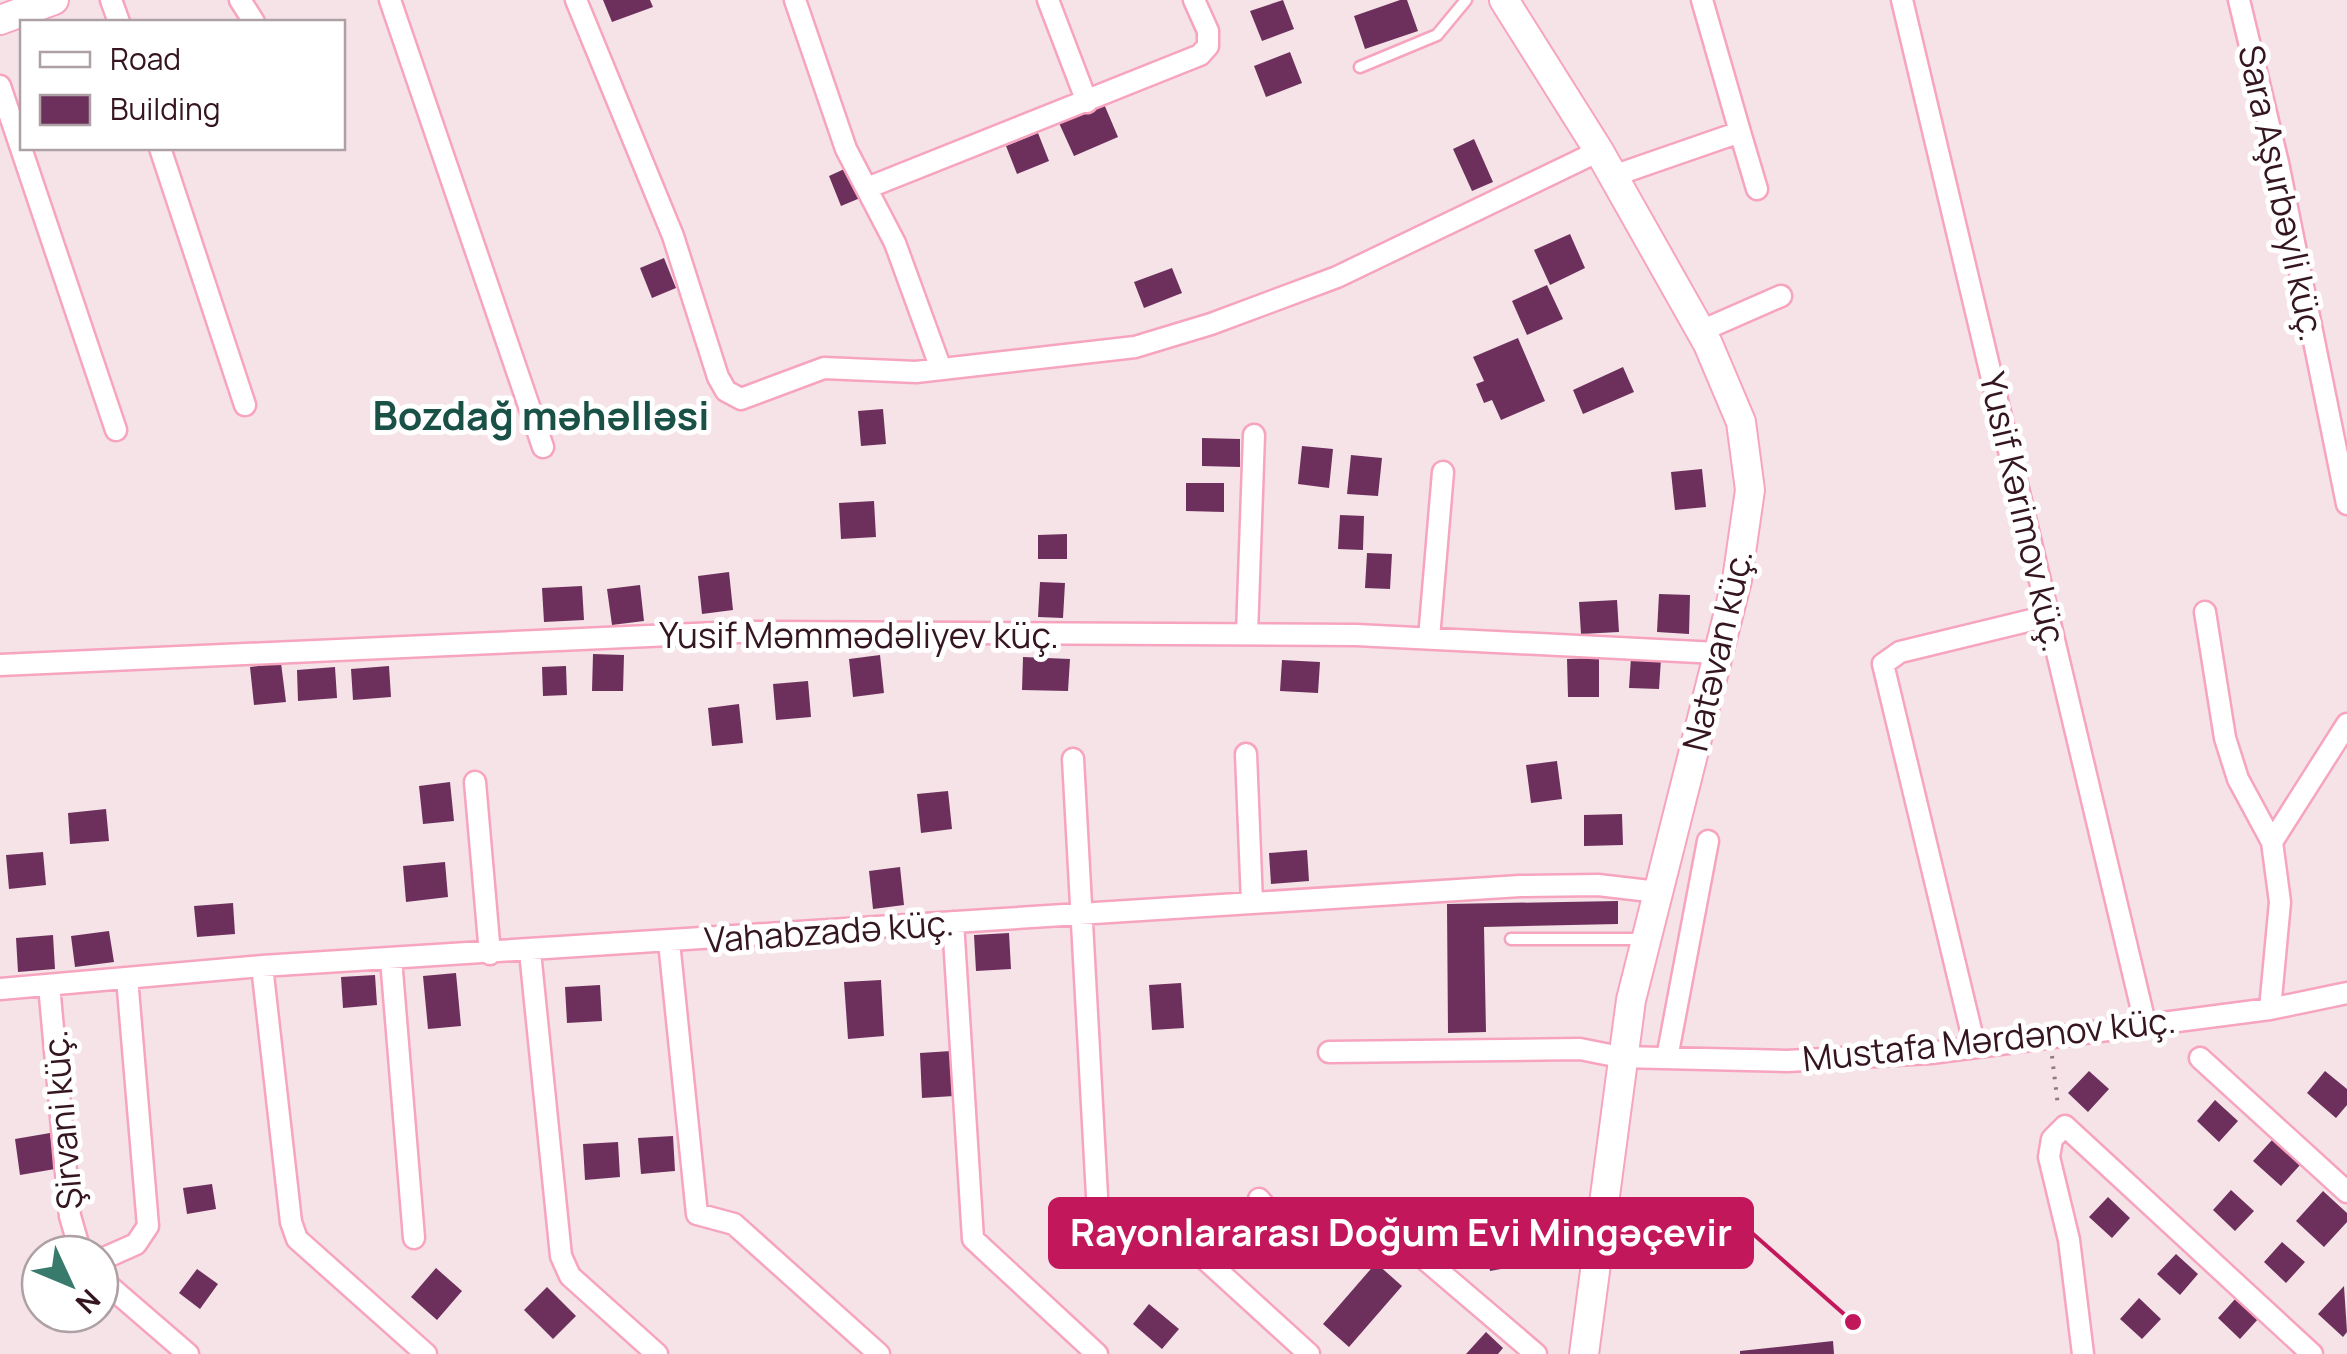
<svg xmlns="http://www.w3.org/2000/svg" width="2347" height="1354" font-family="Manrope,sans-serif">
<rect width="100%" height="100%" fill="#f5e3e8"/>
<path fill="#6d305d" d="M 603,0 L 650,0 L 653,7 L 612,22 Z
M 1283,0 L 1294,29 L 1262,41 L 1250,11 Z
M 1400,0 L 1407,0 L 1418,31 L 1365,49 L 1354,16 Z
M 1290,52 L 1302,83 L 1266,97 L 1254,66 Z
M 1104,104 L 1118,137 L 1074,156 L 1059,123 Z
M 1038,133 L 1049,161 L 1017,174 L 1006,146 Z
M 1474,139 L 1493,182 L 1472,191 L 1453,149 Z
M 853,165 L 865,196 L 841,206 L 829,176 Z
M 1570,234 L 1585,268 L 1550,285 L 1534,250 Z
M 664,258 L 676,288 L 652,298 L 640,268 Z
M 1172,268 L 1182,293 L 1144,308 L 1134,282 Z
M 1547,285 L 1563,319 L 1527,335 L 1512,301 Z
M 1518,338 L 1545,401 L 1501,420 L 1492,400 L 1484,403 L 1476,384 L 1484,381 L 1473,357 Z
M 1623,367 L 1634,392 L 1583,414 L 1573,390 Z
M 883,409 L 886,444 L 861,446 L 858,411 Z
M 1202,438 L 1240,439 L 1240,467 L 1202,466 Z
M 1302,446 L 1333,449 L 1329,488 L 1298,484 Z
M 1351,455 L 1382,458 L 1378,496 L 1347,494 Z
M 1702,469 L 1706,507 L 1675,510 L 1671,472 Z
M 1186,483 L 1224,483 L 1224,512 L 1186,511 Z
M 874,501 L 876,537 L 841,539 L 839,503 Z
M 1340,515 L 1364,516 L 1363,550 L 1338,549 Z
M 1067,534 L 1067,559 L 1038,559 L 1038,535 Z
M 1367,553 L 1392,554 L 1390,589 L 1365,588 Z
M 729,572 L 733,610 L 702,614 L 698,576 Z
M 1040,582 L 1065,583 L 1063,618 L 1038,617 Z
M 640,585 L 644,621 L 612,625 L 607,589 Z
M 582,586 L 584,620 L 544,622 L 542,588 Z
M 1659,594 L 1690,595 L 1689,634 L 1657,632 Z
M 1617,600 L 1619,632 L 1581,634 L 1579,602 Z
M 593,654 L 624,655 L 623,691 L 592,691 Z
M 880,655 L 884,693 L 853,697 L 849,659 Z
M 1023,657 L 1070,659 L 1068,691 L 1022,690 Z
M 1631,657 L 1661,659 L 1659,689 L 1629,688 Z
M 1599,658 L 1599,697 L 1568,697 L 1567,659 Z
M 1282,660 L 1320,662 L 1318,693 L 1280,691 Z
M 281,663 L 286,702 L 254,705 L 250,667 Z
M 389,666 L 391,697 L 353,700 L 351,669 Z
M 566,666 L 567,695 L 543,696 L 542,667 Z
M 335,667 L 337,698 L 298,701 L 297,670 Z
M 808,681 L 811,717 L 776,720 L 773,684 Z
M 739,704 L 743,743 L 712,746 L 708,708 Z
M 1557,761 L 1562,799 L 1531,803 L 1526,765 Z
M 450,782 L 454,821 L 423,824 L 419,786 Z
M 948,791 L 952,829 L 921,833 L 917,794 Z
M 106,809 L 109,841 L 70,844 L 68,813 Z
M 1622,814 L 1623,845 L 1584,846 L 1584,815 Z
M 1307,850 L 1309,881 L 1271,884 L 1269,853 Z
M 43,852 L 46,885 L 9,889 L 6,855 Z
M 445,862 L 448,897 L 406,902 L 403,866 Z
M 900,867 L 904,905 L 873,909 L 869,871 Z
M 1618,901 L 1618,924 L 1484,927 L 1486,1032 L 1448,1033 L 1447,904 Z
M 233,903 L 235,934 L 197,937 L 194,906 Z
M 109,931 L 114,962 L 75,967 L 71,936 Z
M 1009,933 L 1011,969 L 976,971 L 974,935 Z
M 53,935 L 55,969 L 18,972 L 16,938 Z
M 456,973 L 461,1026 L 428,1029 L 423,976 Z
M 375,975 L 377,1005 L 343,1008 L 341,977 Z
M 881,980 L 884,1036 L 848,1039 L 844,982 Z
M 1181,983 L 1184,1028 L 1152,1030 L 1149,985 Z
M 600,985 L 602,1021 L 567,1023 L 565,987 Z
M 951,1051 L 954,1096 L 922,1098 L 920,1053 Z
M 2089,1071 L 2109,1089 L 2088,1112 L 2068,1093 Z
M 2325,1071 L 2347,1089 L 2347,1105 L 2336,1118 L 2307,1093 Z
M 2215,1100 L 2238,1121 L 2219,1142 L 2197,1121 Z
M 50,1133 L 55,1169 L 20,1175 L 15,1139 Z
M 673,1136 L 675,1171 L 641,1174 L 638,1138 Z
M 2272,1140 L 2300,1165 L 2281,1186 L 2253,1161 Z
M 618,1142 L 620,1177 L 585,1180 L 583,1144 Z
M 212,1184 L 216,1209 L 187,1214 L 183,1188 Z
M 2231,1190 L 2254,1211 L 2235,1231 L 2213,1210 Z
M 2323,1191 L 2347,1213 L 2347,1222 L 2324,1247 L 2296,1221 Z
M 2108,1197 L 2130,1218 L 2112,1238 L 2089,1217 Z
M 1523,1233 L 1529,1264 L 1490,1271 L 1484,1240 Z
M 2282,1242 L 2305,1262 L 2286,1283 L 2264,1262 Z
M 2176,1254 L 2198,1274 L 2180,1295 L 2157,1274 Z
M 1376,1263 L 1402,1286 L 1349,1347 L 1323,1324 Z
M 436,1268 L 462,1291 L 437,1320 L 411,1297 Z
M 197,1269 L 218,1284 L 200,1309 L 179,1293 Z
M 2344,1286 L 2347,1332 L 2343,1337 L 2318,1314 Z
M 547,1287 L 576,1316 L 553,1339 L 524,1310 Z
M 2139,1298 L 2161,1319 L 2142,1339 L 2120,1319 Z
M 2236,1298 L 2259,1318 L 2240,1339 L 2218,1318 Z
M 1149,1304 L 1179,1329 L 1162,1349 L 1133,1324 Z
M 1486,1332 L 1503,1348 L 1498,1354 L 1466,1354 Z
M 1833,1341 L 1834,1354 L 1740,1354 L 1740,1351 Z"/>
<g fill="none" stroke-linecap="round" stroke-linejoin="round">
<g stroke="#f7a4bf" stroke-width="15">
<path id="lane" d="M 1360,67 L 1437,35 L 1466,0
M 1511,939 L 1645,939"/>
</g>
<g stroke="#f7a4bf" stroke-width="25">
<path id="street" d="M 111,0 L 119,22
M 240,0 L 254,22
M 390,0 L 543,447
M 576,0 L 673,236 L 718,377 L 726,391 L 741,399 L 824,368 L 916,372 L 1135,347 L 1211,324 L 1337,277 L 1599,151
M 795,0 L 846,149 L 895,243 L 941,369
M 1048,0 L 1087,102
M 1902,0 L 2145,1023
M 2239,0 L 2278,163 L 2347,504
M 0,86 L 116,430
M 1740,132 L 1757,189
M 160,148 L 245,405
M 1613,176 L 1740,132 L 1702,0
M 867,188 L 1200,55 L 1208,46 L 1208,31 L 1194,0
M 1701,331 L 1781,296
M 2205,612 L 2225,738 L 2238,779 L 2272,842
M 1247,634 L 1254,435
M 1429,638 L 1443,472
M 0,665 L 739,632 L 1356,635 L 1718,653
M 1246,754 L 1252,903
M 1073,759 L 1097,1196
M 475,782 L 490,954
M 953,922 L 973,1239 L 1097,1354
M 669,942 L 697,1214 L 734,1224 L 879,1354
M 530,952 L 561,1256 L 570,1276 L 657,1354
M 391,959 L 414,1238
M 262,966 L 291,1222 L 297,1239 L 426,1354
M 49,985 L 70,1216 L 81,1254
M 0,989 L 262,966 L 1520,886 L 1598,885 L 1658,892
M 2270,1009 L 2280,902 L 2272,842 L 2347,724
M 1975,1047 L 1883,664 L 1900,652 L 2048,616
M 1329,1052 L 1580,1049 L 1620,1057 L 1787,1061 L 1931,1053 L 2270,1009 L 2347,993
M 1667,1058 L 1708,841
M 2200,1058 L 2347,1192
M 1259,1199 L 1270,1212 L 1281,1215 L 1367,1219 L 1387,1227 L 1536,1354
M 1173,1230 L 1309,1354
M 100,1260 L 136,1244 L 148,1226 L 127,978
M 100,1278 L 188,1354
M 2083,1354 L 2069,1240 L 2049,1157 L 2052,1139 L 2065,1126 L 2312,1354"/>
</g>
<g stroke="#f7a4bf" stroke-width="32">
<path id="secondary" d="M 1504,0 L 1599,151 L 1708,344 L 1741,422 L 1750,490 L 1737,580 L 1631,1000 L 1584,1354
M 0,20 L 54,0"/>
</g>
<path stroke="#927981" stroke-width="4" stroke-dasharray="2.5 8" stroke-linecap="butt" d="M 2052,1056 L 2058,1106"/>
<use href="#lane" stroke="#fff" stroke-width="10"/>
<use href="#street" stroke="#fff" stroke-width="20"/>
<use href="#secondary" stroke="#fff" stroke-width="28"/>
</g>
<g text-anchor="middle" dominant-baseline="central" stroke-width="10" stroke-linejoin="round" paint-order="stroke">
<g font-size="35" fill="#341520" stroke="#fff">
<text transform="translate(2282 193) rotate(78)">Sara Aşurbəyli küç.</text>
<text transform="translate(2024 512) rotate(77)">Yusif Kərimov küç.</text>
<text x="859" y="635">Yusif Məmmədəliyev küç.</text>
<text transform="translate(1717 650) rotate(-77)">Natəvan küç.</text>
<text transform="translate(829 931) rotate(-4)">Vahabzadə küç.</text>
<text transform="translate(1989 1039) rotate(-6)">Mustafa Mərdənov küç.</text>
<text transform="translate(62 1120) rotate(-95)">Şirvani küç.</text>
</g>
<g font-size="40" font-weight="bold" fill="#1a5147" stroke="#fff">
<text x="541" y="414">Bozdağ məhəlləsi</text>
</g>
</g>
<path fill="none" stroke="#c2185b" stroke-width="4" d="M1853 1322L1752 1233"/>
<circle fill="#c2185b" stroke="#fff" stroke-width="4" cx="1853" cy="1322" r="10"/>
<rect fill="#c2185b" stroke="#c2185b" stroke-width="4" x="1050" y="1199" width="702" height="68" rx="10"/>
<g font-size="38" text-anchor="middle" font-weight="bold" fill="#fff">
<text x="1401" y="1246">Rayonlararası Doğum Evi Mingəçevir</text>
</g>
<rect x="20" y="20" width="325" height="130" fill="#ffffff" stroke="#aea1a6" stroke-width="2.5"/>
<rect x="40" y="52" width="50" height="15" fill="#ffffff" stroke="#aea1a6" stroke-width="2.5"/>
<text x="110" y="70" font-size="30" fill="#341520">Road</text>
<rect x="40" y="95" width="50" height="30" fill="#6d305d" stroke="#aea1a6" stroke-width="2.5"/>
<text x="110" y="120" font-size="30" fill="#341520">Building</text>
<g transform="translate(70 1284) rotate(134)"><circle r="48" fill="#ffffff" stroke="#aea1a6" stroke-width="2.5"/>
<path d="M0-8L18 38L0 25L-18 38Z" fill="#387b6d"/>
<text y="-15" font-size="28" font-weight="bold" text-anchor="middle" fill="#341520">N</text>
</g>
</svg>
